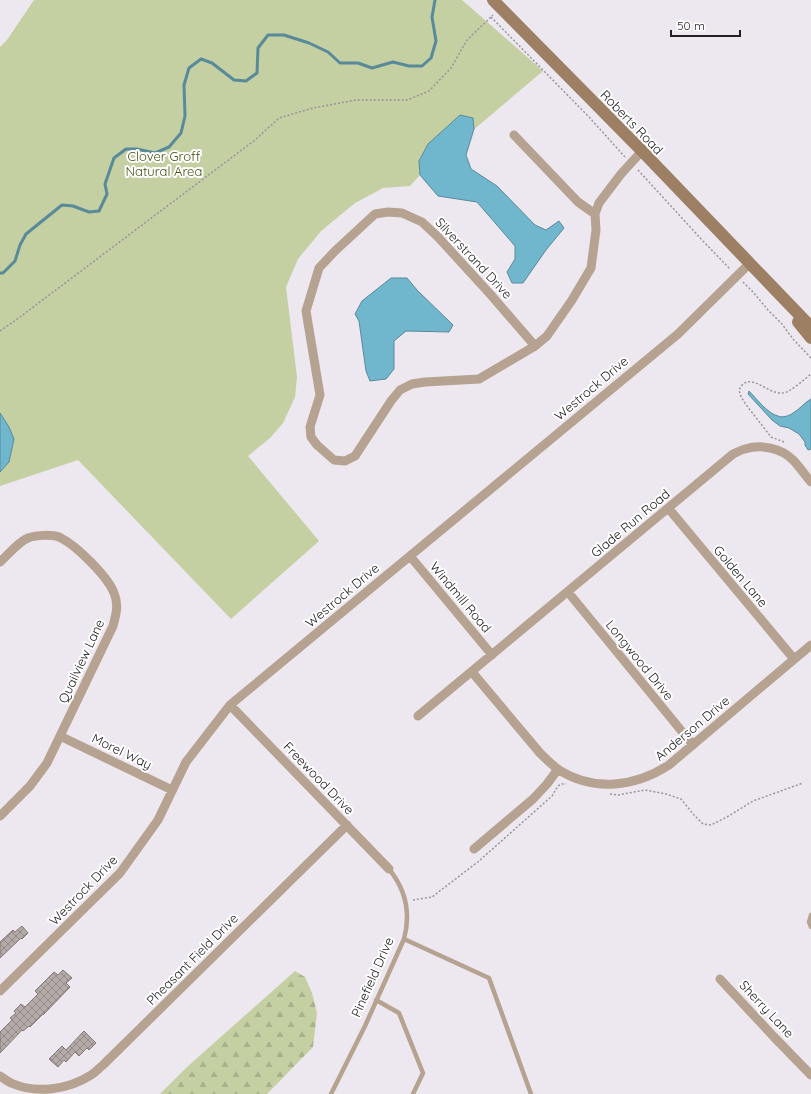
<svg xmlns="http://www.w3.org/2000/svg" width="811" height="1094" font-family="Quicksand,sans-serif">
<defs>
<pattern id="forest-firs" width="22" height="20" patternUnits="userSpaceOnUse"><rect width="22" height="20" fill="#c4cfa2"/><path d="M5 1l3.5 6h-7zM16 11l3.5 6h-7z" fill="#a8b18b"/></pattern>
<pattern id="building-cross-hatch" width="8" height="8" patternUnits="userSpaceOnUse"><rect width="8" height="8" fill="#b4aaa8"/><path d="M0 0l8 8M0 8l8-8" fill="none" stroke="#928a88"/></pattern>
</defs>
<rect width="100%" height="100%" fill="#ede7ef"/>
<path fill="#c4cfa2" d="M 34,0 L 462,0 L 543,71 L 420,175 L 410,186 L 383,188 L 355,203 L 321,231 L 298,259 L 286,287 L 297,377 L 295,397 L 283,423 L 270,438 L 248,456 L 319,541 L 231,619 L 78,460 L 0,486 L 0,47 L 7,40 Z"/>
<path fill="url(#forest-firs)" d="M 295,971 L 305,977 L 312,993 L 317,1013 L 313,1047 L 267,1094 L 160,1094 L 187,1067 Z"/>
<path fill="#70b7cd" stroke="#598a9a" d="M 460,115 L 473,118 L 474,129 L 466,155 L 471,169 L 497,186 L 535,225 L 546,230 L 559,221 L 564,228 L 546,250 L 523,283 L 512,283 L 507,272 L 515,259 L 515,246 L 477,202 L 438,196 L 420,175 L 419,161 L 428,144 Z
M 391,278 L 407,278 L 417,290 L 453,325 L 449,332 L 406,331 L 394,341 L 394,369 L 386,379 L 370,381 L 366,371 L 359,321 L 355,314 L 362,301 Z
M 749,391 C 756,398 768,414 778,416 C 782,418 789,416 793,413 C 800,409 804,403 811,399 L 811,449 L 808,450 L 805,445 L 805,442 L 799,434 L 789,428 L 780,426 L 772,420 L 748,394 Z
M 0,413 L 9,427 L 14,439 L 9,462 L 0,472 Z"/>
<g fill="none" stroke-linecap="round" stroke-linejoin="round">
<path stroke="#598a9a" stroke-width="3" d="M 0,273 L 3,273 L 15,261 L 20,245 L 26,234 L 62,205 L 73,206 L 89,212 L 99,211 L 107,194 L 105,184 L 114,158 L 126,149 L 137,149 L 155,153 L 169,147 L 181,133 L 185,116 L 184,85 L 189,68 L 201,59 L 212,63 L 234,80 L 246,81 L 257,73 L 258,48 L 268,35 L 284,35 L 309,43 L 328,52 L 340,63 L 358,63 L 372,68 L 393,62 L 409,66 L 422,66 L 431,58 L 436,41 L 432,17 L 435,0"/>
</g>
<path fill="url(#building-cross-hatch)" stroke="#827876" d="M 22,926 L 28,933 L 22,939 L 21,938 L 0,958 L 0,942 L 13,930 L 15,932 Z
M 63,970 L 72,978 L 66,983 L 70,987 L 43,1015 L 43,1014 L 30,1027 L 29,1026 L 23,1031 L 22,1030 L 0,1053 L 0,1032 L 12,1020 L 10,1018 L 16,1013 L 14,1011 L 21,1004 L 25,1007 L 38,994 L 35,991 L 54,972 L 58,975 Z
M 84,1031 L 96,1043 L 89,1050 L 87,1048 L 79,1056 L 75,1052 L 66,1062 L 64,1060 L 58,1067 L 49,1059 L 62,1046 L 66,1050 Z"/>
<g fill="none" stroke-linecap="round" stroke-linejoin="round">
<path stroke="#99949a" stroke-width="1.5" stroke-dasharray="2 2" stroke-linecap="butt" d="M 491,17 L 589,117 L 625,157
M 638,170 L 703,241 L 730,269
M 743,282 L 753,292 L 768,310 L 782,324 L 793,339 L 811,358
M 0,331 L 16,320 L 255,140 L 279,118 L 313,108 L 356,100 L 407,100 L 429,91 L 451,68 L 467,40 L 493,15
M 784,442 L 771,437 L 747,406 L 741,397 L 739,390 C 749,369 767,395 783,393 C 789,393 805,379 811,374
M 610,794 L 618,795 L 645,790 L 666,794 L 681,799 L 694,815 L 703,824 L 711,825 L 727,817 L 753,801 L 803,783
M 413,900 L 432,897 L 479,861 L 552,796 L 558,786 L 562,784 L 566,784"/>
<path stroke="#b6a290" stroke-width="4.5" d="M 811,915 L 809,922 L 811,927
M 404,939 L 489,978 L 531,1094
M 376,1000 L 399,1013 L 423,1073 L 413,1094
M 331,1094 L 365,1026 L 404,939 C 411,913 406,890 389,869"/>
<path stroke="#b6a290" stroke-width="9" d="M 514,135 L 578,202 L 595,214
M 535,346 L 491,295 L 438,237 L 422,222 L 402,213 L 388,212 L 375,214 L 335,251 L 319,268 L 306,311 L 320,395 L 310,427 L 311,437 L 317,445 L 334,460 L 345,461 L 355,456 L 391,401 L 400,390 L 412,384 L 425,382 L 479,379 L 535,346 L 547,336 L 572,300 L 591,268 L 596,230 L 595,214 L 599,203 L 621,174 L 642,151
M 669,509 L 794,659
M 410,556 L 492,655
M 0,562 C 8,555 18,542 28,538 C 36,535 54,534 61,538 C 77,546 108,577 114,593 C 119,604 116,615 113,626 L 47,763 L 30,786 L 0,816
M 568,592 L 693,745
M 472,672 L 540,753 C 546,759 552,765 559,770 C 594,792 635,787 669,765 L 811,645
M 230,705 L 389,869
M 418,716 L 733,454 C 737,452 741,450 745,449 C 761,444 781,448 793,460 C 799,466 805,475 811,482
M 60,736 L 172,790
M 474,849 L 533,799 L 547,784 L 558,769
M 720,979 L 774,1037 L 811,1075
M 0,991 L 120,873 L 158,820 L 186,762 L 230,705 L 678,334 L 750,263
M 0,1076 C 3,1078 7,1081 11,1083 C 36,1094 68,1090 91,1075 C 96,1072 99,1068 103,1065 L 347,825"/>
<path stroke="#9d7f64" stroke-width="12" d="M 493,0 L 642,151 L 811,327
M 798,322 L 811,338"/>
</g>
<g text-anchor="middle" dominant-baseline="central" stroke-width="4" stroke-linejoin="round" paint-order="stroke">
<g font-size="13" fill="#232023" stroke="#fff">
<text transform="translate(632 122) rotate(46)">Roberts Road</text>
<text transform="translate(474 258) rotate(47)">Silverstrand Drive</text>
<text transform="translate(591 388) rotate(-40)">Westrock Drive</text>
<text transform="translate(630 523) rotate(-40)">Glade Run Road</text>
<text transform="translate(741 576) rotate(50)">Golden Lane</text>
<text transform="translate(342 595) rotate(-40)">Westrock Drive</text>
<text transform="translate(461 597) rotate(50)">Windmill Road</text>
<text transform="translate(640 660) rotate(51)">Longwood Drive</text>
<text transform="translate(81 661) rotate(-65)">Quailview Lane</text>
<text transform="translate(692 728) rotate(-40)">Anderson Drive</text>
<text transform="translate(122 751) rotate(26)">Morel Way</text>
<text transform="translate(319 778) rotate(46)">Freewood Drive</text>
<text transform="translate(83 890) rotate(-46)">Westrock Drive</text>
<text transform="translate(192 959) rotate(-45)">Pheasant Field Drive</text>
<text transform="translate(372 977) rotate(-66)">Pinefield Drive</text>
<text transform="translate(767 1009) rotate(47)">Sherry Lane</text>
</g>
<g font-size="13" fill="#434f0e" stroke="#fff">
<text x="164" y="156">Clover Groff<tspan x="164" dy="15">Natural Area</tspan></text>
</g>
</g>
<path d="M671 30v6h69v-6" fill="none" stroke="#232023" stroke-width="2"/>
<text x="677" y="30" font-size="12" fill="#232023" stroke="#ffffff" stroke-width="3" paint-order="stroke">50 m</text>
</svg>
